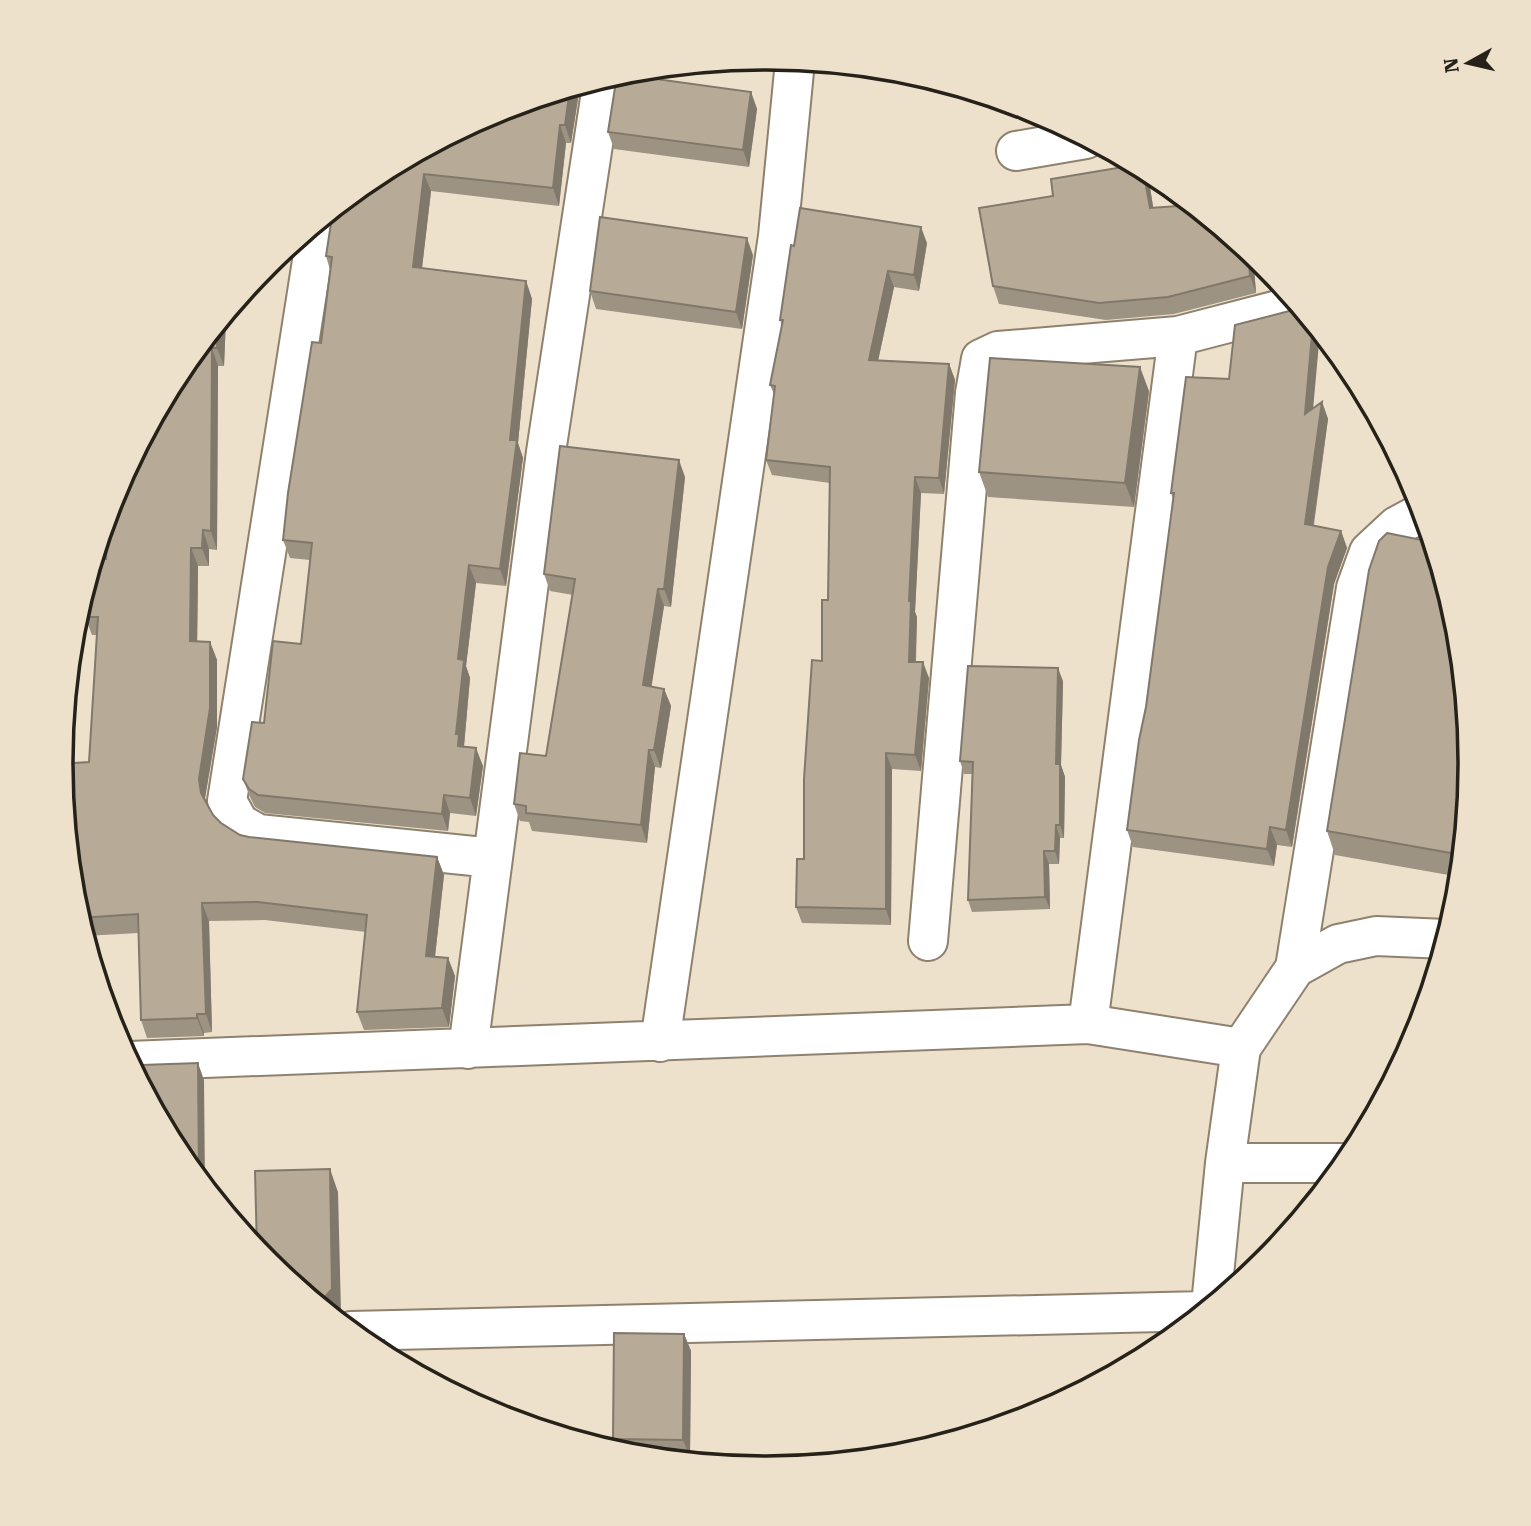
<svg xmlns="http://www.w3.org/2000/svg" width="1531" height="1526" font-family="'Roboto Serif',serif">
<rect width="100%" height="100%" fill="#eee1cc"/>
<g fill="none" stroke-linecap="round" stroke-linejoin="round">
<g stroke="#8e826f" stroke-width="42">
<path id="minor" d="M 1016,151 L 1086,139
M 318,223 L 227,801 L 239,823 L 258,834 L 493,858
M 928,941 L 975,393 L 981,359 L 998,351 L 1178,336 L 1297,305
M 1295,968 L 1356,588 L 1369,552 L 1397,526 L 1423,512
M 1088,1024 L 1178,336
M 660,1042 L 778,236 L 795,61
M 1241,1048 L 1295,968 L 1338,944 L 1376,936 L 1446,939
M 468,1049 L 546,452 L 603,79
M 129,1061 L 1088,1024 L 1241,1048 L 1225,1163 L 1211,1305
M 1225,1163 L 1345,1163
M 351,1331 L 1204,1311"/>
</g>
<use href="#minor" stroke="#fff" stroke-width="38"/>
</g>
<path fill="#9d9382" d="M 580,86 L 571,143 L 566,143 L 559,206 L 431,191 L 422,268 L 526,281 L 532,299 L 518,443 L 523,458 L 506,586 L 476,583 L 466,666 L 470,678 L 464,746 L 483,766 L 476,816 L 450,813 L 448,831 L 265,813 L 255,807 L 250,797 L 243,779 L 264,723 L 301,644 L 310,560 L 290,558 L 283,540 L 321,343 L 330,270 L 326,256 L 496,111 Z
M 751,92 L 757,109 L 749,167 L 614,149 L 608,132 Z
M 1135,165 L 1145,170 L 1149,181 L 1153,207 L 1253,255 L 1256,293 L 1174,314 L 1106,320 L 999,304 L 993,286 L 1053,196 Z
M 927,243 L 919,291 L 894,287 L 878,360 L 949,364 L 955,380 L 944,494 L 921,493 L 915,612 L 917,617 L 916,662 L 929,678 L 921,771 L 892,769 L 891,925 L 802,923 L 796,907 L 804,859 L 828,600 L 830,483 L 772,475 L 766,460 L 774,394 L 770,385 L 782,326 L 780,320 L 794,246 Z
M 753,255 L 742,329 L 596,309 L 590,291 Z
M 225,315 L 226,318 L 224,366 L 218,366 L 217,550 L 209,549 L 209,566 L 198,566 L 197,641 L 210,642 L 217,660 L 217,727 L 205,798 L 206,803 L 213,815 L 221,823 L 240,835 L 249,837 L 437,857 L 444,875 L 435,957 L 448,958 L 455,976 L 449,1027 L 364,1030 L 357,1012 L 366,932 L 265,920 L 209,921 L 212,1032 L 204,1033 L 204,1036 L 147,1038 L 141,1020 L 138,933 L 85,936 L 74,900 L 89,762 L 97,635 L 92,635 L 85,617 L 106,559 L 179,371 Z
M 1149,391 L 1134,507 L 988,497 L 979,472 Z
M 1322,402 L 1328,419 L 1314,525 L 1341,531 L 1347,548 L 1334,584 L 1292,847 L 1277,845 L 1274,866 L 1133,847 L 1127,830 L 1146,707 L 1173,499 L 1171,493 L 1313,409 Z
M 685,477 L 671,607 L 664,606 L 651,687 L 664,689 L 671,706 L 661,768 L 655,767 L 647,843 L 532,831 L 529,822 L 520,821 L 514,804 L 546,756 L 573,595 L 550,591 L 544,574 Z
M 1063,681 L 1061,765 L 1065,777 L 1064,838 L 1060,838 L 1059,864 L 1049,864 L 1050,909 L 972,912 L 968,900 L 972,774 L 964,774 L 960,761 Z
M 1471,763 L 1460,877 L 1335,855 L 1327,831 Z
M 684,1334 L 691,1351 L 690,1457 L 648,1457 L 628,1455 L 618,1452 L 613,1439 Z"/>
<path fill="#80786a" d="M 580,86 L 571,143 L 565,125 L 570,89 Z
M 751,92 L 757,109 L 749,167 L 743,150 Z
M 560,125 L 566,143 L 559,206 L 553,188 Z
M 1143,169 L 1145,170 L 1149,181 L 1156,225 L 1150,208 Z
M 424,174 L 431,191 L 420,285 L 413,267 Z
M 921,227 L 927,243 L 919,291 L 914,275 Z
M 747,238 L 753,255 L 742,329 L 736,312 Z
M 1248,251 L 1253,255 L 1256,293 L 1250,276 Z
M 888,271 L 894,287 L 875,375 L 869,360 Z
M 526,281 L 532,299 L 518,443 L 523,458 L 506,586 L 500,569 L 510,440 Z
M 225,315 L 226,318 L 224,366 L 217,348 L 218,323 Z
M 1313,323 L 1320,332 L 1311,432 L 1305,414 Z
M 212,348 L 218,366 L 217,550 L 211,531 Z
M 949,364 L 955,380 L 944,494 L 939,478 Z
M 1140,367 L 1149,391 L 1134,507 L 1125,483 Z
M 1322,402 L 1328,419 L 1311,541 L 1305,524 Z
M 679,460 L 685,477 L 671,607 L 664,589 Z
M 915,477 L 921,493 L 915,612 L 917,617 L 915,678 L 909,662 L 909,601 Z
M 203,530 L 209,549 L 209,566 L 202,548 Z
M 1341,531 L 1347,548 L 1334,584 L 1292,847 L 1286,830 L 1328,567 Z
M 191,548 L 198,566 L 197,659 L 190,641 Z
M 469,565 L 476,583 L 466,666 L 470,678 L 464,746 L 466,752 L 458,746 L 456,734 L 458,659 Z
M 658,589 L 664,606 L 649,703 L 643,685 Z
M 210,642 L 217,660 L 217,727 L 205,798 L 208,811 L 201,793 L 199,779 Z
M 923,662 L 929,678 L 921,771 L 915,755 Z
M 1058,668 L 1063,681 L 1061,765 L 1065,777 L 1064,838 L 1060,825 L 1056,764 Z
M 664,689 L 671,706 L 661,768 L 654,750 Z
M 476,748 L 483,766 L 476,816 L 470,798 Z
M 649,750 L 655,767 L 647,843 L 641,825 Z
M 886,753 L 892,769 L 891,925 L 886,909 Z
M 444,795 L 450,813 L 448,831 L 442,814 Z
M 1056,825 L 1060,838 L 1059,864 L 1055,851 Z
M 1270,827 L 1277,845 L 1274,866 L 1267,849 Z
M 1044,851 L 1049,864 L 1050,909 L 1045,897 Z
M 437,857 L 444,875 L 433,974 L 426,956 Z
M 202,903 L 209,921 L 212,1032 L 206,1014 Z
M 448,958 L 455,976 L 449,1027 L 442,1008 Z
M 197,1014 L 204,1033 L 204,1036 L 197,1018 Z
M 198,1063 L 204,1080 L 205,1187 L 199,1179 Z
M 330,1169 L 338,1192 L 341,1312 L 335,1318 L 321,1306 Z
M 684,1334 L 691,1351 L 690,1457 L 683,1440 Z
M 384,1340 L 391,1359 L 385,1355 Z"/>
<path fill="#b7ab97" stroke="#80786a" stroke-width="2" d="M 620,74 L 751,92 L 743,150 L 608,132 L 617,75 Z
M 570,89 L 565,125 L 560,125 L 553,188 L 424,174 L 413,267 L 526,281 L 510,440 L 517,440 L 500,569 L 469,565 L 458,659 L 464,660 L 456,734 L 459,734 L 458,746 L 476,748 L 470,798 L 444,795 L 442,814 L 258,795 L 249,789 L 243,779 L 252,722 L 264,723 L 273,641 L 301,644 L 312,543 L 283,540 L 288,493 L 312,342 L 321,343 L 332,257 L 326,256 L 333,210 L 374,176 L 496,111 Z
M 1135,165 L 1143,169 L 1150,208 L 1192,205 L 1248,251 L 1250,276 L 1168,297 L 1099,303 L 993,286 L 979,208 L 1053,196 L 1051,179 Z
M 800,208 L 921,227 L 914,275 L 888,271 L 869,360 L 949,364 L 939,478 L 915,477 L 909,601 L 911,601 L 909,662 L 923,662 L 915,755 L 886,753 L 886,909 L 796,907 L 797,859 L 804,859 L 804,779 L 812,660 L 822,661 L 822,600 L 828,600 L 830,467 L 766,460 L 775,386 L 770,385 L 783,320 L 780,320 L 791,245 L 794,246 Z
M 600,217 L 747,238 L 736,312 L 590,291 Z
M 1297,309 L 1301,309 L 1313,323 L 1305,414 L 1322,402 L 1305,524 L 1341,531 L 1328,567 L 1286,830 L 1270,827 L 1267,849 L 1127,830 L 1139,740 L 1146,707 L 1174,493 L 1171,493 L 1186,377 L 1229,379 L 1235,325 Z
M 218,323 L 217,348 L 212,348 L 211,531 L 203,530 L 202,548 L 191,548 L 190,641 L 210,642 L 210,708 L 199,779 L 201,793 L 213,815 L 221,823 L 240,835 L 249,837 L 437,857 L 426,956 L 448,958 L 442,1008 L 357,1012 L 367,915 L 258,902 L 202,903 L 206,1014 L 197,1014 L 197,1018 L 141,1020 L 138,914 L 79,918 L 74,900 L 60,764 L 89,762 L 98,617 L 85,617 L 86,587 L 94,559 L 106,559 L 108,514 L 114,493 L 179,371 Z
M 990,358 L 1140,367 L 1125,483 L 979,472 Z
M 560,446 L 679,460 L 664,589 L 658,589 L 643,685 L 664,689 L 654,750 L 649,750 L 641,825 L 526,813 L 526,806 L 514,804 L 520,753 L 546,756 L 575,579 L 544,574 Z
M 1387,533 L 1432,542 L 1457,626 L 1471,763 L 1462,855 L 1327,831 L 1369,570 L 1379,541 Z
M 968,666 L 1058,668 L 1056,764 L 1060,764 L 1060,825 L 1056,825 L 1055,851 L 1044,851 L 1045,897 L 968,900 L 973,762 L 960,761 Z
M 198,1063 L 199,1179 L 179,1154 L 143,1087 L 142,1065 Z
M 330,1169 L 332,1289 L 323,1299 L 321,1306 L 267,1261 L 257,1250 L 255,1171 Z
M 614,1333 L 684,1334 L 683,1440 L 613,1439 Z
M 384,1340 L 385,1355 L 373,1349 L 363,1341 Z"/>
<path d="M0 0H1531V1526H0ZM765 70H766A692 692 0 0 1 1458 762V764A692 692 0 0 1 766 1456H765A692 692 0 0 1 73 764V762A692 692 0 0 1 765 70Z" fill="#eee1cc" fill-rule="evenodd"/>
<path fill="none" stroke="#262119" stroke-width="3.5" d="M765 70H766A692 692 0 0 1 1458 762V764A692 692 0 0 1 766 1456H765A692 692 0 0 1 73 764V762A692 692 0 0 1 765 70Z"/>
<g transform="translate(1468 63) rotate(262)" stroke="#eee1cc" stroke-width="5" paint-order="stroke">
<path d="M0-5L12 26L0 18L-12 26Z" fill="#262119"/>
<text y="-10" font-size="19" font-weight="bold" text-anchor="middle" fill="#262119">N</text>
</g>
</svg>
